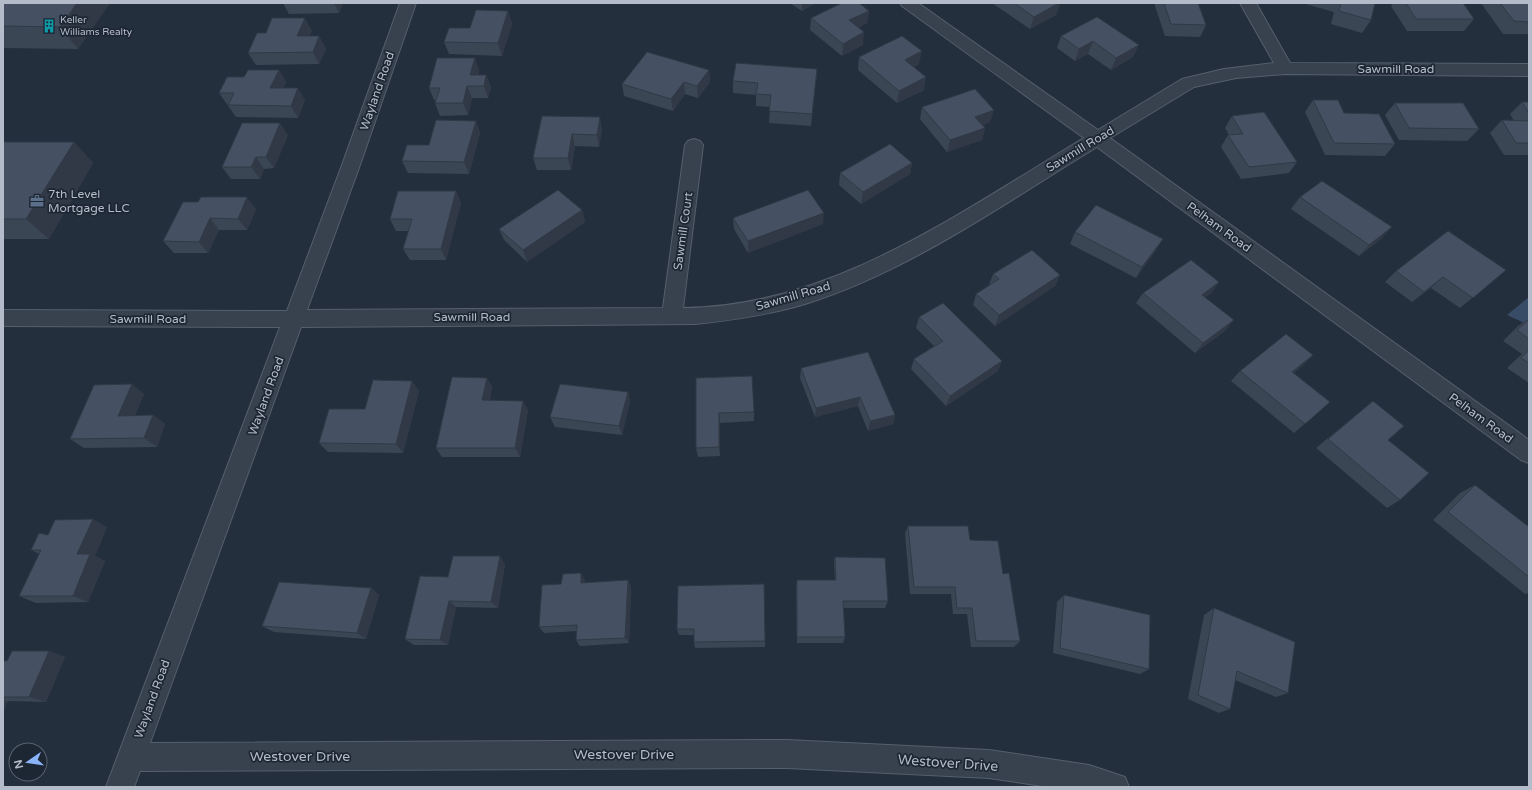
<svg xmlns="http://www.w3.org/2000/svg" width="1532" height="790" font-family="'Varela Round',sans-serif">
<rect width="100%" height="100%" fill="#242f3e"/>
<path fill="#394c67" d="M 1529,297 L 1529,325 L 1507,315 Z"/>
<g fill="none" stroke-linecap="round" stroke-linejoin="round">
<g stroke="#565f6c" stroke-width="2">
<path id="minor" d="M 400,3 L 416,3 L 360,165 L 307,310 L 663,308 L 685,145 L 688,141 L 694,139 L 700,141 L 703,145 L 683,308 C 832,307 962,211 1084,138 L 902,6 L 900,3 L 918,3 L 1098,130 L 1182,79 L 1224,69 L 1274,63 L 1240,3 L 1256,3 L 1290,63 L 1529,64 L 1529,76 L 1285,74 L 1236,78 L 1194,87 L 1110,138 L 1529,440 L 1529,463 L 1521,460 L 1097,147 C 1003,204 910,271 805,304 C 769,315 732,320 695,324 L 301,327 L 150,743 L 787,740 L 989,750 L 1089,765 L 1125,777 L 1129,787 L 1049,787 L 989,778 L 787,768 L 140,771 L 134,787 L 106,787 L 280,327 L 3,326 L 3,310 L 287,311 L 342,165 Z"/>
</g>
<use href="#minor" fill="#38414e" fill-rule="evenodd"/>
</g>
<path fill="#3b4654" d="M 3,3 L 110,3 L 78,49 L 3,48 Z
M 283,3 L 343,3 L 339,13 L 289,14 Z
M 790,3 L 816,3 L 802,11 Z
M 992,3 L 1060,3 L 1056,15 L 1030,29 Z
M 1154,3 L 1198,3 L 1206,25 L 1200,37 L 1165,36 Z
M 1302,3 L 1375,3 L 1371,20 L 1362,33 L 1331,24 L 1334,12 Z
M 1393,3 L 1463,3 L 1474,19 L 1464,31 L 1407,31 L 1391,6 Z
M 1481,3 L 1529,3 L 1529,34 L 1503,34 Z
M 508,11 L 512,24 L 502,56 L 449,54 L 444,42 L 470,28 Z
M 869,11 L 867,23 L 858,28 L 863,45 L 842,56 L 810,30 L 811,18 Z
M 1097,17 L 1133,57 L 1111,70 L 1088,54 L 1075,61 L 1057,48 L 1061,36 Z
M 312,31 L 309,36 L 319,36 L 326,49 L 319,64 L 256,65 L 248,53 L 266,33 Z
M 859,57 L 919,64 L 913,67 L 924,90 L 897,103 L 858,70 Z
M 817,69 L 816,81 L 811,126 L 769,123 L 770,107 L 756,106 L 756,95 L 733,93 L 733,81 Z
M 279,70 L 286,82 L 283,88 L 305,100 L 298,118 L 236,117 L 219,93 L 244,77 Z
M 479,70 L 478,75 L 486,75 L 491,88 L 488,98 L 472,98 L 468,115 L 440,116 L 435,103 L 436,100 L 434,100 L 429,88 Z
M 709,70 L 710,82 L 698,98 L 685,94 L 673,111 L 624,96 L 622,84 Z
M 1313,100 L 1344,113 L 1395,144 L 1385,156 L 1325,155 L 1305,112 Z
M 1522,102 L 1529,102 L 1529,155 L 1504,155 L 1490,133 L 1502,120 L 1514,121 L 1510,114 Z
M 1395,103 L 1479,129 L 1467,141 L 1399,140 L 1385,115 Z
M 922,107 L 990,122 L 983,125 L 985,128 L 982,140 L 947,152 L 920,119 Z
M 542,116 L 602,129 L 599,147 L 575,146 L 571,170 L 537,170 L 533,158 Z
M 1232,116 L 1297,162 L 1289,173 L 1241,179 L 1221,147 L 1228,135 L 1229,135 L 1225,128 Z
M 476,121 L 480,133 L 469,174 L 408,173 L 402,161 L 429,145 Z
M 288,135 L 274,168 L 264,169 L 260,179 L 231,179 L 222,167 Z
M 3,142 L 74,142 L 93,163 L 49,239 L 3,239 Z
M 912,163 L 910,174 L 861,204 L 839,185 L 840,173 Z
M 456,191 L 461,203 L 446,260 L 410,260 L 403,249 L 409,231 L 396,231 L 390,219 Z
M 1300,197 L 1381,239 L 1359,256 L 1291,209 Z
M 183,202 L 256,209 L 247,230 L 219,230 L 208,253 L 174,253 L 163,241 Z
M 582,210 L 585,222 L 527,262 L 504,240 L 499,229 Z
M 733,218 L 823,224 L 748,253 L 734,229 Z
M 1075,232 L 1156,250 L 1136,278 L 1070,244 Z
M 1506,270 L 1460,308 L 1431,288 L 1412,302 L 1385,282 L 1396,271 Z
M 993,274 L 1060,275 L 1055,286 L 995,326 L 973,305 L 976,294 L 990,285 L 989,285 Z
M 1219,282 L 1211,293 L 1205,297 L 1225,331 L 1195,353 L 1136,303 L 1143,293 Z
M 919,317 L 998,371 L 946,406 L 911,369 L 914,359 L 934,346 L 916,328 Z
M 1529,318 L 1529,383 L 1507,368 L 1522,354 L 1503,341 L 1518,326 Z
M 1313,355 L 1303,365 L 1294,373 L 1330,402 L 1294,433 L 1231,381 L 1240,371 Z
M 801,368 L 895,415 L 893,424 L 868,431 L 858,406 L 815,417 L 800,378 Z
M 487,378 L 492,387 L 490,400 L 528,410 L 520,457 L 442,457 L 436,448 Z
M 696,378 L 754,412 L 754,421 L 720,423 L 720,456 L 698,457 L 696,448 Z
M 412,381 L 419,391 L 403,453 L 328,452 L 319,443 L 365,409 Z
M 628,392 L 630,401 L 622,435 L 555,427 L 550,417 Z
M 144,394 L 135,415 L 153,415 L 165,424 L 157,447 L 84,448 L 70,439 Z
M 1373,401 L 1400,500 L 1387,508 L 1316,448 Z
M 1475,485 L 1529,527 L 1529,593 L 1525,594 L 1433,520 L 1460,493 Z
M 908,526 L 970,540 L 1003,574 L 1020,641 L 1014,647 L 971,647 L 967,614 L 953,614 L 951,594 L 910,594 L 905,533 Z
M 107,527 L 95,556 L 105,561 L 88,602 L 36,603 L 19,596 L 39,554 L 31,550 L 48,535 Z
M 835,557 L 888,601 L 885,608 L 843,608 L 845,637 L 843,643 L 797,643 L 796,587 L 797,580 L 835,580 L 834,564 Z
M 505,564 L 498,608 L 456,607 L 448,645 L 414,645 L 405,639 L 448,577 Z
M 585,580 L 585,583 L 628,580 L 631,587 L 629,643 L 580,646 L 576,640 L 577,631 L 544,633 L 539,627 L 561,584 Z
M 764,584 L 765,647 L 695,648 L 694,642 L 694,635 L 679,635 L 677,629 Z
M 371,588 L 379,595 L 366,639 L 274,632 L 262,626 Z
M 1064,595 L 1149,669 L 1140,674 L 1053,653 L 1057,602 Z
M 1214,608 L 1288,693 L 1276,697 L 1235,680 L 1230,709 L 1219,713 L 1188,699 L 1204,615 Z
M 49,651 L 65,657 L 46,702 L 8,701 L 3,712 L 3,661 L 7,661 Z"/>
<path fill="#303945" d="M 77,3 L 110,3 L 78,49 L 60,27 Z
M 334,3 L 343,3 L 339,13 Z
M 802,3 L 816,3 L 802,11 Z
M 1059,3 L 1060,3 L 1056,15 L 1030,29 L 1034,17 Z
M 508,11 L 512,24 L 502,56 L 498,43 Z
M 869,11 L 867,23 L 848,33 L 849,20 Z
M 305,18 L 312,31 L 304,49 L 297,36 Z
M 864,32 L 863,45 L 842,56 L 843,44 Z
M 319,36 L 326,49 L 319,64 L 313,52 Z
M 1093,41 L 1088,54 L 1075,61 L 1079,49 Z
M 1139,45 L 1133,57 L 1111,70 L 1116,58 Z
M 922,51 L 919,64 L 903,72 L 905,60 Z
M 475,58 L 479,70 L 475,86 L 470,75 Z
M 817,69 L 816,81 L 811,126 L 812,114 Z
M 279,70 L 286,82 L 278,100 L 270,88 Z
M 709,70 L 710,82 L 698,98 L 697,86 Z
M 486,75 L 491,88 L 488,98 L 484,86 Z
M 926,77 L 924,90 L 897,103 L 899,91 Z
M 684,82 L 685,94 L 673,111 L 671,99 Z
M 467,86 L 472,98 L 468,115 L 463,103 Z
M 298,88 L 305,100 L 298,118 L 291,106 Z
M 994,110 L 990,122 L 972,129 L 975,117 Z
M 600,117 L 602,129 L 599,147 L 597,135 Z
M 476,121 L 480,133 L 469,174 L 464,162 Z
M 280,123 L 288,135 L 274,168 L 266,157 Z
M 985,128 L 982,140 L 947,152 L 950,140 Z
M 572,134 L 575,146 L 571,170 L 568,158 Z
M 74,142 L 93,163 L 49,239 L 26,219 Z
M 256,157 L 264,169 L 260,179 L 251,167 Z
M 912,163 L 910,174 L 861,204 L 863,192 Z
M 456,191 L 461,203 L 446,260 L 441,249 Z
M 247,197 L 256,209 L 247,230 L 238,219 Z
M 582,210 L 585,222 L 527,262 L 523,250 Z
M 824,213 L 823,224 L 748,253 L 748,241 Z
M 210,218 L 219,230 L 208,253 L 199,242 Z
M 1392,227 L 1381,239 L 1359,256 L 1369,245 Z
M 1163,239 L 1156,250 L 1136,278 L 1142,267 Z
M 1060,275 L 1055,286 L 995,326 L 999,315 Z
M 1443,277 L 1431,288 L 1412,302 L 1424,292 Z
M 1219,282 L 1211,293 L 1194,306 L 1202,295 Z
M 1234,320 L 1225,331 L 1195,353 L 1203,343 Z
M 1313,355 L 1303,365 L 1282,382 L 1292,372 Z
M 1002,361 L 998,371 L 946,406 L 950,396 Z
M 487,378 L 492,387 L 488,410 L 482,400 Z
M 412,381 L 419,391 L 403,453 L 396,444 Z
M 132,384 L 144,394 L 131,425 L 118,416 Z
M 628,392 L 630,401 L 622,435 L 619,426 Z
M 860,397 L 858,406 L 815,417 L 816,408 Z
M 523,401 L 528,410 L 520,457 L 515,448 Z
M 719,413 L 720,423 L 720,456 L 719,447 Z
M 153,415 L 165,424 L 157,447 L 144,438 Z
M 895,415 L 893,424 L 868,431 L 870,421 Z
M 93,519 L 107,527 L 95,556 L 105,561 L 88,602 L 73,596 L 77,554 Z
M 500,556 L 505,564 L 498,608 L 491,602 Z
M 581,573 L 585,580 L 585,590 L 581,583 Z
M 628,580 L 631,587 L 629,643 L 625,638 Z
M 371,588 L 379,595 L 366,639 L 357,633 Z
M 449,601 L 456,607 L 448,645 L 440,640 Z
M 49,651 L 65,657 L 46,702 L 29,697 Z
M 3,700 L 8,701 L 3,712 Z"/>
<path fill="#455162" stroke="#303945" d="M 3,3 L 77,3 L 60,27 L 3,26 Z
M 842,3 L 859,3 L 869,11 L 849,20 L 864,32 L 843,44 L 811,18 Z
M 1014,3 L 1059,3 L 1034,17 Z
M 1164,3 L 1198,3 L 1206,25 L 1171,24 Z
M 1341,3 L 1375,3 L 1371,20 L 1339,11 Z
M 1406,3 L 1463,3 L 1474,19 L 1416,19 Z
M 1500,3 L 1529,3 L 1529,22 L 1514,21 Z
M 476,10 L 508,11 L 498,43 L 444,42 L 449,28 L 470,28 Z
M 1097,17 L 1139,45 L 1116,58 L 1093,41 L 1079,49 L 1061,36 Z
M 272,18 L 305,18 L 297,36 L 319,36 L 313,52 L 248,53 L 257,33 L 266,33 Z
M 902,36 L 922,51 L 905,60 L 926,77 L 899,91 L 859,57 Z
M 647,52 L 709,70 L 697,86 L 684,82 L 671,99 L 622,84 Z
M 437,58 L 475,58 L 470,75 L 486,75 L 484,86 L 467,86 L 463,103 L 435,103 L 440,88 L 429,88 Z
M 736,63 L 817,69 L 812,114 L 769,111 L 771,95 L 756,94 L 758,83 L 733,81 Z
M 248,70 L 279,70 L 270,88 L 298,88 L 291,106 L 228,105 L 234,93 L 219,93 L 227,77 L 244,77 Z
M 975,89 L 994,110 L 975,117 L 985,128 L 950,140 L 922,107 Z
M 1313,100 L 1338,100 L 1344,113 L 1379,114 L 1395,144 L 1334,143 Z
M 1522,102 L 1529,102 L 1529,113 Z
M 1395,103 L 1463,103 L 1479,129 L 1409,128 Z
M 1264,112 L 1297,162 L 1249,167 L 1228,135 L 1243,134 L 1232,116 Z
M 542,116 L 600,117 L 597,135 L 572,134 L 568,158 L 533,158 Z
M 436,120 L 476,121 L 464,162 L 402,161 L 407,145 L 429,145 Z
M 1502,120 L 1529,121 L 1529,143 L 1516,143 Z
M 242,123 L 280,123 L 266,157 L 256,157 L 251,167 L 222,167 Z
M 3,142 L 74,142 L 26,219 L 3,219 Z
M 890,144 L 912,163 L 863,192 L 840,173 Z
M 1322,181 L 1392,227 L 1369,245 L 1300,197 Z
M 558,190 L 582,210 L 523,250 L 499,229 Z
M 808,190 L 824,213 L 748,241 L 733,218 Z
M 398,191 L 456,191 L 441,249 L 403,249 L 412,219 L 390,219 Z
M 201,197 L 247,197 L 238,219 L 210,218 L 199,242 L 163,241 L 183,202 L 198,202 Z
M 1096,205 L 1163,239 L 1142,267 L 1075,232 Z
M 1448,231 L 1506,270 L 1473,298 L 1443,277 L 1424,292 L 1396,271 Z
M 1032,250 L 1060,275 L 999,315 L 976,294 L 999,279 L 993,274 Z
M 1191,260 L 1219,282 L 1202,295 L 1234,320 L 1203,343 L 1143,293 Z
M 943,303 L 1002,361 L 950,396 L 914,359 L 943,341 L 919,317 Z
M 1529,319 L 1529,339 L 1517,330 Z
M 1286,334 L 1313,355 L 1292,372 L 1330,402 L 1305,424 L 1240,371 Z
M 1529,350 L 1529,363 L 1521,358 Z
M 868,352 L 895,415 L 870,421 L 860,397 L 816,408 L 801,368 Z
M 752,376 L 754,412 L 719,413 L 719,447 L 696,448 L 696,378 Z
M 452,377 L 487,378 L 482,400 L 523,401 L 515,448 L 436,448 Z
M 373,380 L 412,381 L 396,444 L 319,443 L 329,409 L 365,409 Z
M 132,384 L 118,416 L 153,415 L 144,438 L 70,439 L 94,385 Z
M 560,384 L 628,392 L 619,426 L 550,417 Z
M 1373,401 L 1404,426 L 1388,440 L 1429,473 L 1400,500 L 1328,439 Z
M 1475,485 L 1529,527 L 1529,577 L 1448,512 Z
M 93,519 L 77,554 L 90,554 L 73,596 L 19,596 L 41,550 L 31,550 L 39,533 L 48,535 L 55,520 Z
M 908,526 L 968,526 L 970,540 L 998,541 L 1003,574 L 1009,573 L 1020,641 L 976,641 L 972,608 L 957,608 L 955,587 L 914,587 Z
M 453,556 L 500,556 L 491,602 L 449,601 L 440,640 L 405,639 L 420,576 L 448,577 Z
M 835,557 L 885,558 L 888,601 L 843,601 L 845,637 L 797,637 L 797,580 L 836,580 Z
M 581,573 L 581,583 L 628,580 L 625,638 L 576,640 L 577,625 L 539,627 L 542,585 L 561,584 L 563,574 Z
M 279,582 L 371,588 L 357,633 L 262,626 Z
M 764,584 L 765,641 L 694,642 L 694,629 L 677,629 L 678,586 Z
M 1064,595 L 1150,615 L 1149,669 L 1060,648 Z
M 1214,608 L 1295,642 L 1288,693 L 1237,671 L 1230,709 L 1198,695 Z
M 12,651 L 49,651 L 29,697 L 3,697 L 3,661 L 7,661 Z"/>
<defs>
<g id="building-bare" transform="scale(1.08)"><path d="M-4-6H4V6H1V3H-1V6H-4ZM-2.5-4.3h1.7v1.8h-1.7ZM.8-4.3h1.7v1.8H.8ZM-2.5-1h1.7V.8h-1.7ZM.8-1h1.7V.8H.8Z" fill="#0f9aa8" stroke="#1d2633" stroke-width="2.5" paint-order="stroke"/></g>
<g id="office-bare" transform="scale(1.08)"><path d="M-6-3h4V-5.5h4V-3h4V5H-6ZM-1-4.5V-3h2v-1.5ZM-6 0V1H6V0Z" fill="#5c6f8a" stroke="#1d2633" stroke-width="2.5" paint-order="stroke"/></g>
</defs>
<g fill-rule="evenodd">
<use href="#building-bare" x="49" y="26"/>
<use href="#office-bare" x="37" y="201"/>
</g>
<g text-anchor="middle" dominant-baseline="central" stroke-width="3.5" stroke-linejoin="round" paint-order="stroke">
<g font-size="10" fill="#b4bcc9" stroke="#1d2633" text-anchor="start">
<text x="60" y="20">Keller<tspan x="60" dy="12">Williams Realty</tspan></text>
</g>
<g font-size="12" fill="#b4bcc9" stroke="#1d2633">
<text x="1396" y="69">Sawmill Road</text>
<text transform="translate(377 91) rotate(-71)">Wayland Road</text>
<text transform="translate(1080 149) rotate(-31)">Sawmill Road</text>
<text transform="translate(1219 227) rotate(36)">Pelham Road</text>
<text transform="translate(683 231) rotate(-82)">Sawmill Court</text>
<text transform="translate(793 296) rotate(-16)">Sawmill Road</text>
<text x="472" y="317">Sawmill Road</text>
<text x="148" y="319">Sawmill Road</text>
<text transform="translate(266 396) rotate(-70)">Wayland Road</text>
<text transform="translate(1481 418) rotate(36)">Pelham Road</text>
<text transform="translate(152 699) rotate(-70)">Wayland Road</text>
</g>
<g font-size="12" fill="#b4bcc9" stroke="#1d2633" text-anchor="start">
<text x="48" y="194">7th Level<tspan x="48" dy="14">Mortgage LLC</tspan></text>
</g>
<g font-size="14" fill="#b4bcc9" stroke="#1d2633">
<text x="624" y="754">Westover Drive</text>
<text x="300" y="756">Westover Drive</text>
<text transform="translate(948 763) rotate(4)">Westover Drive</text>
</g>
</g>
<rect width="1532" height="790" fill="none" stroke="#b4bcc9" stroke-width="8"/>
<g transform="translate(28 762) rotate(257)"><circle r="19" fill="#1d2633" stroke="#59626f"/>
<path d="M0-3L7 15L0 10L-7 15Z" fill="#8ab4f8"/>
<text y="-6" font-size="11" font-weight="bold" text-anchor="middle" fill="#b4bcc9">N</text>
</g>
</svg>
